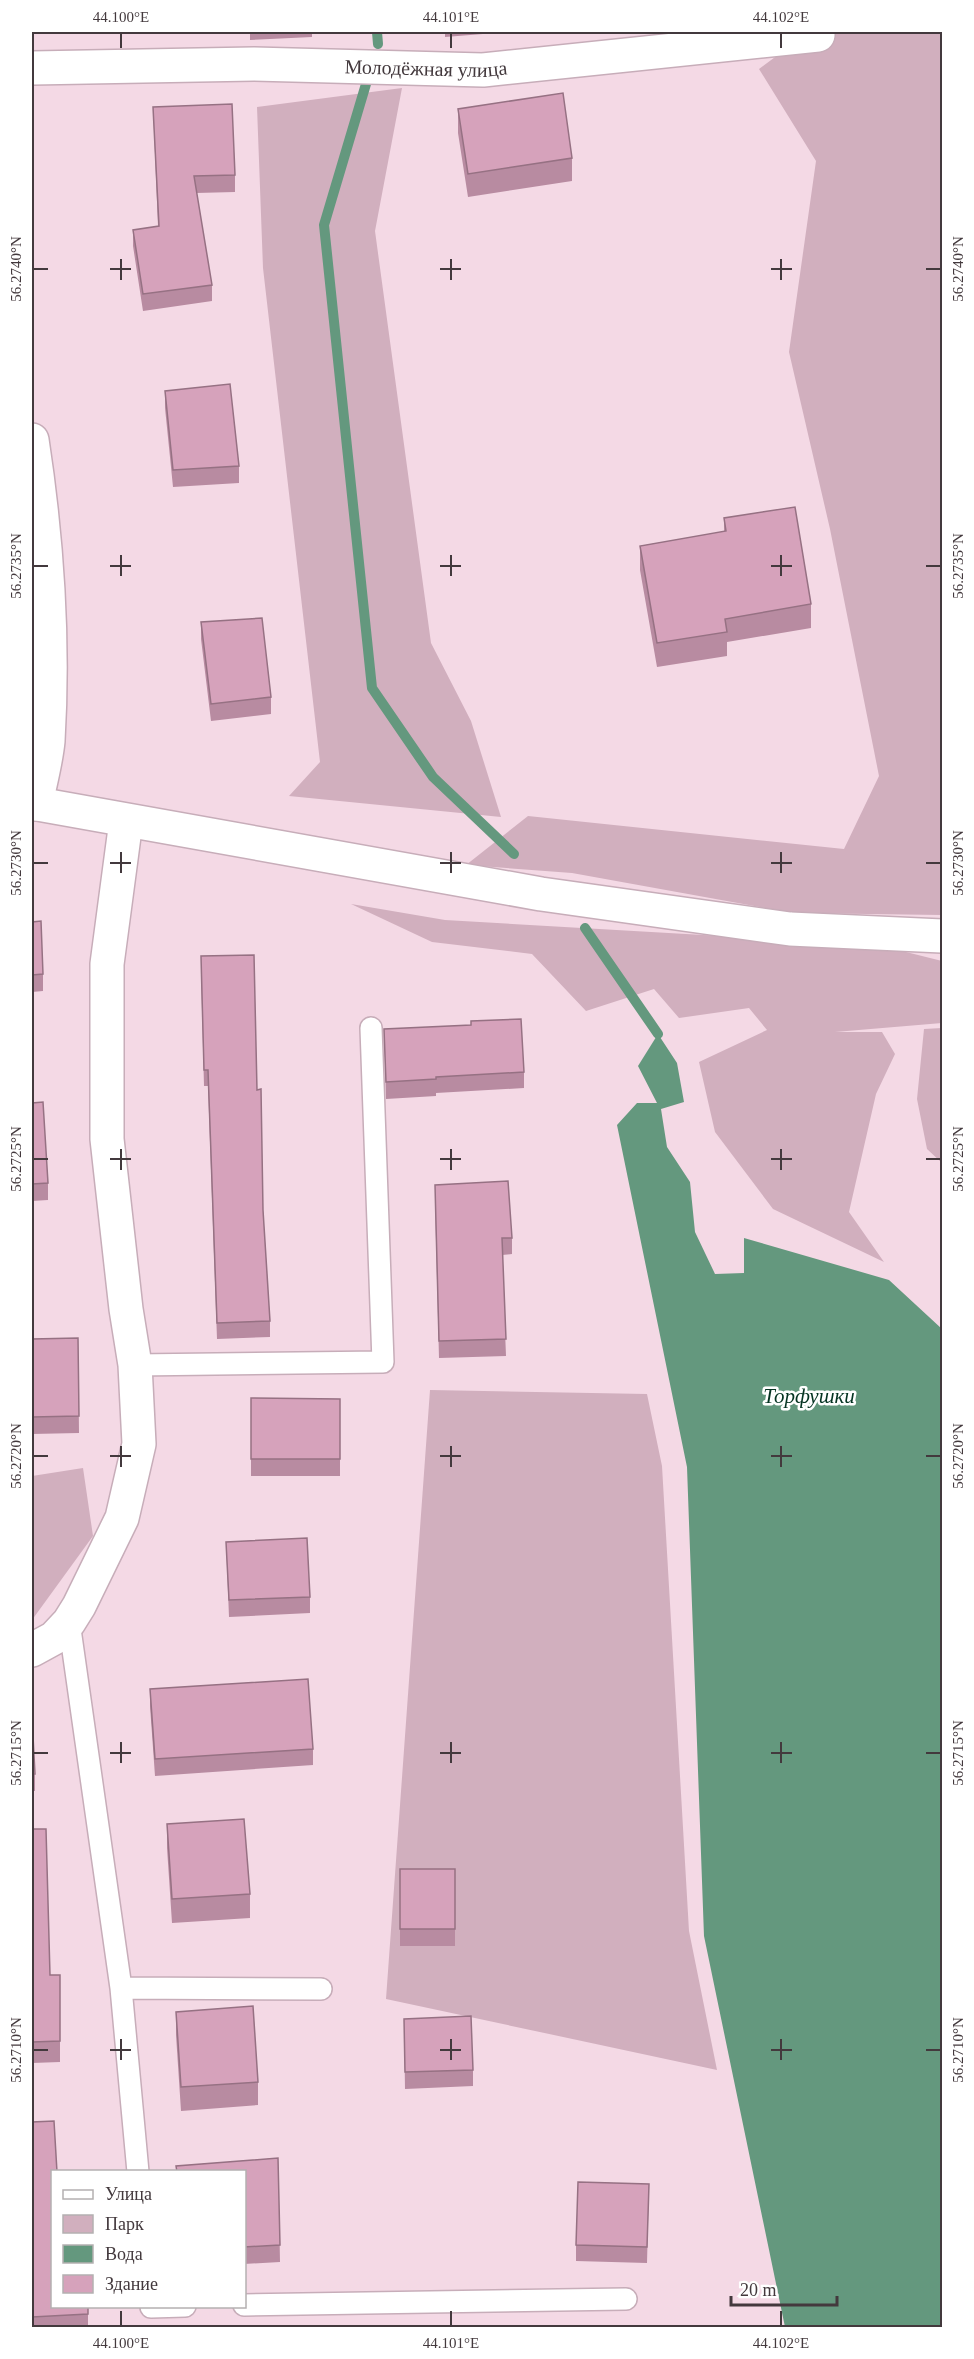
<svg xmlns="http://www.w3.org/2000/svg" width="974" height="2359" font-family="'Times New Roman',serif">
<rect width="100%" height="100%" fill="#f4d9e5"/>
<path fill="#d1afbe" d="M 809,32 L 942,32 L 942,915 L 793,913 L 572,873 L 466,865 L 528,816 L 844,849 L 879,776 L 830,529 L 789,352 L 816,161 L 759,69 Z
M 402,88 L 375,231 L 431,643 L 471,721 L 501,817 L 289,796 L 320,762 L 263,268 L 257,107 Z
M 351,904 L 445,920 L 878,945 L 942,961 L 942,1023 L 835,1032 L 882,1032 L 895,1054 L 876,1094 L 849,1212 L 884,1262 L 773,1209 L 715,1132 L 699,1062 L 767,1030 L 749,1008 L 679,1018 L 654,989 L 586,1011 L 532,954 L 432,942 Z
M 942,1028 L 942,1163 L 927,1149 L 917,1099 L 924,1029 Z
M 430,1390 L 647,1394 L 662,1466 L 689,1931 L 717,2070 L 386,1999 Z
M 83,1468 L 93,1536 L 32,1620 L 32,1476 Z"/>
<path fill="#64987e" d="M 658,1034 L 677,1063 L 684,1102 L 661,1109 L 667,1147 L 690,1182 L 695,1232 L 715,1274 L 744,1273 L 744,1238 L 889,1280 L 942,1329 L 942,2327 L 785,2327 L 704,1936 L 687,1467 L 617,1125 L 637,1103 L 657,1103 L 638,1066 Z"/>
<g fill="none" stroke-linecap="round" stroke-linejoin="round">
<path stroke="#64987e" stroke-width="10" d="M 377,32 L 378,44
M 366,84 L 324,225 L 372,688 L 433,777 L 514,854
M 585,928 L 658,1034"/>
<g stroke="#c7adb9" stroke-width="24">
<path id="service" d="M 135,1365 L 383,1362 L 371,1028
M 69,1622 L 121,1988 L 138,2172
M 121,1988 L 321,1989
M 244,2305 L 626,2299
M 151,2307 L 185,2306"/>
</g>
<g stroke="#c7adb9" stroke-width="36">
<g id="minor">
<path id="s1" d="M 32,68 L 254,64 L 483,70 L 818,35"/>
<path d="M 32,440 C 47,538 54,641 48,741 C 46,762 40,783 36,804"/>
<path d="M 32,1650 L 54,1638 L 69,1622 L 79,1606 L 122,1518 L 139,1444 L 135,1365 L 126,1309 L 107,1139 L 107,964 L 126,821"/>
</g>
</g>
<g stroke="#c7adb9" stroke-width="36">
<path id="tertiary" d="M 32,803 L 541,894 L 790,929 L 942,936"/>
</g>
<use href="#service" stroke="#fff" stroke-width="21"/>
<use href="#minor" stroke="#fff" stroke-width="33"/>
<use href="#tertiary" stroke="#fff" stroke-width="33"/>
</g>
<path fill="#b88ba1" d="M 250,32 L 312,32 L 312,37 L 250,40 Z
M 445,32 L 508,32 L 445,37 Z
M 153,107 L 235,175 L 235,192 L 196,193 L 212,285 L 212,301 L 143,311 L 133,246 L 133,230 L 158,226 Z
M 458,109 L 572,158 L 572,181 L 468,197 L 458,133 Z
M 165,391 L 239,466 L 239,483 L 173,487 L 165,408 Z
M 724,518 L 811,604 L 811,628 L 727,642 L 727,656 L 657,667 L 640,570 L 640,546 L 724,532 Z
M 201,622 L 271,697 L 271,714 L 211,721 L 201,639 Z
M 32,922 L 43,974 L 43,991 L 32,992 Z
M 201,972 L 257,1090 L 263,1210 L 270,1321 L 270,1337 L 217,1339 L 208,1086 L 204,1086 Z
M 384,1029 L 524,1072 L 524,1088 L 436,1093 L 436,1096 L 386,1099 Z
M 32,1103 L 48,1183 L 48,1200 L 32,1201 Z
M 435,1202 L 512,1238 L 512,1254 L 502,1255 L 506,1356 L 439,1358 Z
M 78,1338 L 79,1433 L 32,1434 L 32,1339 Z
M 251,1398 L 340,1399 L 340,1476 L 251,1476 Z
M 226,1542 L 310,1597 L 310,1613 L 229,1617 Z
M 150,1689 L 313,1749 L 313,1765 L 155,1776 L 150,1706 Z
M 32,1717 L 35,1774 L 35,1791 L 32,1791 Z
M 167,1824 L 250,1894 L 250,1918 L 172,1923 L 167,1848 Z
M 32,1829 L 50,1975 L 60,1975 L 60,2062 L 32,2063 Z
M 400,1869 L 455,1869 L 455,1946 L 400,1946 Z
M 176,2012 L 258,2082 L 258,2105 L 181,2111 L 176,2035 Z
M 404,2019 L 473,2070 L 473,2086 L 405,2089 Z
M 32,2122 L 52,2307 L 88,2307 L 88,2328 L 32,2328 Z
M 278,2158 L 280,2262 L 244,2264 L 244,2172 L 176,2172 L 176,2166 Z
M 649,2184 L 647,2263 L 576,2261 L 576,2245 Z"/>
<path fill="#967183" d="M 34,1568 L 34,1585 L 32,1586 L 32,1569 Z"/>
<path fill="#d6a2bb" stroke="#967183" stroke-width="1.5" d="M 563,93 L 572,158 L 468,174 L 458,109 Z
M 232,104 L 235,175 L 194,176 L 212,285 L 143,294 L 133,230 L 159,226 L 153,107 Z
M 230,384 L 239,466 L 173,470 L 165,391 Z
M 795,507 L 811,604 L 725,619 L 727,632 L 657,643 L 640,546 L 726,531 L 724,518 Z
M 262,618 L 271,697 L 211,704 L 201,622 Z
M 41,921 L 43,974 L 32,975 L 32,922 Z
M 254,955 L 257,1090 L 261,1089 L 263,1210 L 270,1321 L 217,1323 L 208,1070 L 204,1070 L 201,956 Z
M 521,1019 L 524,1072 L 436,1077 L 436,1079 L 386,1082 L 384,1029 L 471,1025 L 471,1021 Z
M 43,1102 L 48,1183 L 32,1184 L 32,1103 Z
M 508,1181 L 512,1238 L 502,1238 L 506,1339 L 439,1341 L 435,1185 Z
M 78,1338 L 79,1416 L 32,1417 L 32,1339 Z
M 251,1398 L 340,1399 L 340,1459 L 251,1459 Z
M 307,1538 L 310,1597 L 229,1600 L 226,1542 Z
M 308,1679 L 313,1749 L 155,1759 L 150,1689 Z
M 32,1717 L 35,1774 L 32,1774 Z
M 244,1819 L 250,1894 L 172,1899 L 167,1824 Z
M 32,1829 L 46,1829 L 50,1975 L 60,1975 L 60,2041 L 32,2042 Z
M 400,1869 L 455,1869 L 455,1929 L 400,1929 Z
M 253,2006 L 258,2082 L 181,2087 L 176,2012 Z
M 471,2016 L 473,2070 L 405,2072 L 404,2019 Z
M 54,2121 L 57,2172 L 52,2172 L 52,2307 L 88,2307 L 88,2314 L 32,2317 L 32,2122 Z
M 278,2158 L 280,2245 L 244,2247 L 244,2172 L 177,2172 L 176,2166 Z
M 578,2182 L 649,2184 L 647,2247 L 576,2245 Z"/>
<path fill="none" stroke="#43393d" stroke-width="2" d="M 121,33 L 121,48M 451,33 L 451,48M 781,33 L 781,48M 121,259 L 121,280M 451,259 L 451,280M 781,259 L 781,280M 33,269 L 48,269M 110,269 L 131,269M 440,269 L 461,269M 771,269 L 792,269M 926,269 L 941,269M 121,555 L 121,576M 451,555 L 451,576M 781,555 L 781,576M 33,566 L 48,566M 110,566 L 131,566M 440,566 L 461,566M 771,566 L 792,566M 926,566 L 941,566M 121,852 L 121,873M 451,852 L 451,873M 781,852 L 781,873M 33,863 L 48,863M 110,863 L 131,863M 440,863 L 461,863M 771,863 L 792,863M 926,863 L 941,863M 121,1149 L 121,1170M 451,1149 L 451,1170M 781,1149 L 781,1170M 33,1159 L 48,1159M 110,1159 L 131,1159M 440,1159 L 461,1159M 771,1159 L 792,1159M 926,1159 L 941,1159M 121,1446 L 121,1467M 451,1446 L 451,1467M 781,1446 L 781,1467M 33,1456 L 48,1456M 110,1456 L 131,1456M 440,1456 L 461,1456M 771,1456 L 792,1456M 926,1456 L 941,1456M 121,1742 L 121,1763M 451,1742 L 451,1763M 781,1742 L 781,1763M 33,1753 L 48,1753M 110,1753 L 131,1753M 440,1753 L 461,1753M 771,1753 L 792,1753M 926,1753 L 941,1753M 121,2039 L 121,2060M 451,2039 L 451,2060M 781,2039 L 781,2060M 33,2050 L 48,2050M 110,2050 L 131,2050M 440,2050 L 461,2050M 771,2050 L 792,2050M 926,2050 L 941,2050M 121,2311 L 121,2326M 451,2311 L 451,2326M 781,2311 L 781,2326"/>
<g text-anchor="middle" dominant-baseline="central" stroke-width="5" stroke-linejoin="round" paint-order="stroke">
<g font-size="20" fill="#43393d" stroke="#fff">
<text stroke="none"><textPath href="#s1" startOffset="394">Молодёжная улица</textPath></text>
</g>
<g font-size="21" font-style="italic" fill="#043321" stroke="#fff">
<text x="809" y="1396">Торфушки</text>
</g>
</g>
<rect width="974" height="2359" fill="none" stroke="#ffffff" stroke-width="66"/>
<rect x="51" y="2170" width="195" height="138" fill="#ffffff" stroke="#b4b0b1" stroke-width="1.5"/>
<rect x="63" y="2190" width="30" height="9" fill="#ffffff" stroke="#b4b0b1" stroke-width="1.5"/>
<text x="105" y="2200" font-size="18" fill="#43393d">Улица</text>
<rect x="63" y="2215" width="30" height="18" fill="#d1afbe" stroke="#b4b0b1" stroke-width="1.5"/>
<text x="105" y="2230" font-size="18" fill="#43393d">Парк</text>
<rect x="63" y="2245" width="30" height="18" fill="#64987e" stroke="#b4b0b1" stroke-width="1.5"/>
<text x="105" y="2260" font-size="18" fill="#43393d">Вода</text>
<rect x="63" y="2275" width="30" height="18" fill="#d6a2bb" stroke="#b4b0b1" stroke-width="1.5"/>
<text x="105" y="2290" font-size="18" fill="#43393d">Здание</text>
<path d="M731 2296v9h106v-9" fill="none" stroke="#43393d" stroke-width="3"/>
<text x="740" y="2296" font-size="18" fill="#43393d" stroke="#ffffff" stroke-width="4.5" paint-order="stroke">20 m</text>
<rect x="33" y="33" width="908" height="2293" fill="none" stroke="#43393d" stroke-width="2"/>
<g font-size="15" text-anchor="middle" fill="#43393d">
<text x="121" y="22">44.100°E</text>
<text x="451" y="22">44.101°E</text>
<text x="781" y="22">44.102°E</text>
<text transform="translate(16 269) rotate(-90)" y="5">56.2740°N</text>
<text transform="translate(958 269) rotate(-90)" y="5">56.2740°N</text>
<text transform="translate(16 566) rotate(-90)" y="5">56.2735°N</text>
<text transform="translate(958 566) rotate(-90)" y="5">56.2735°N</text>
<text transform="translate(16 863) rotate(-90)" y="5">56.2730°N</text>
<text transform="translate(958 863) rotate(-90)" y="5">56.2730°N</text>
<text transform="translate(16 1159) rotate(-90)" y="5">56.2725°N</text>
<text transform="translate(958 1159) rotate(-90)" y="5">56.2725°N</text>
<text transform="translate(16 1456) rotate(-90)" y="5">56.2720°N</text>
<text transform="translate(958 1456) rotate(-90)" y="5">56.2720°N</text>
<text transform="translate(16 1753) rotate(-90)" y="5">56.2715°N</text>
<text transform="translate(958 1753) rotate(-90)" y="5">56.2715°N</text>
<text transform="translate(16 2050) rotate(-90)" y="5">56.2710°N</text>
<text transform="translate(958 2050) rotate(-90)" y="5">56.2710°N</text>
<text x="121" y="2348">44.100°E</text>
<text x="451" y="2348">44.101°E</text>
<text x="781" y="2348">44.102°E</text>
</g>
</svg>
